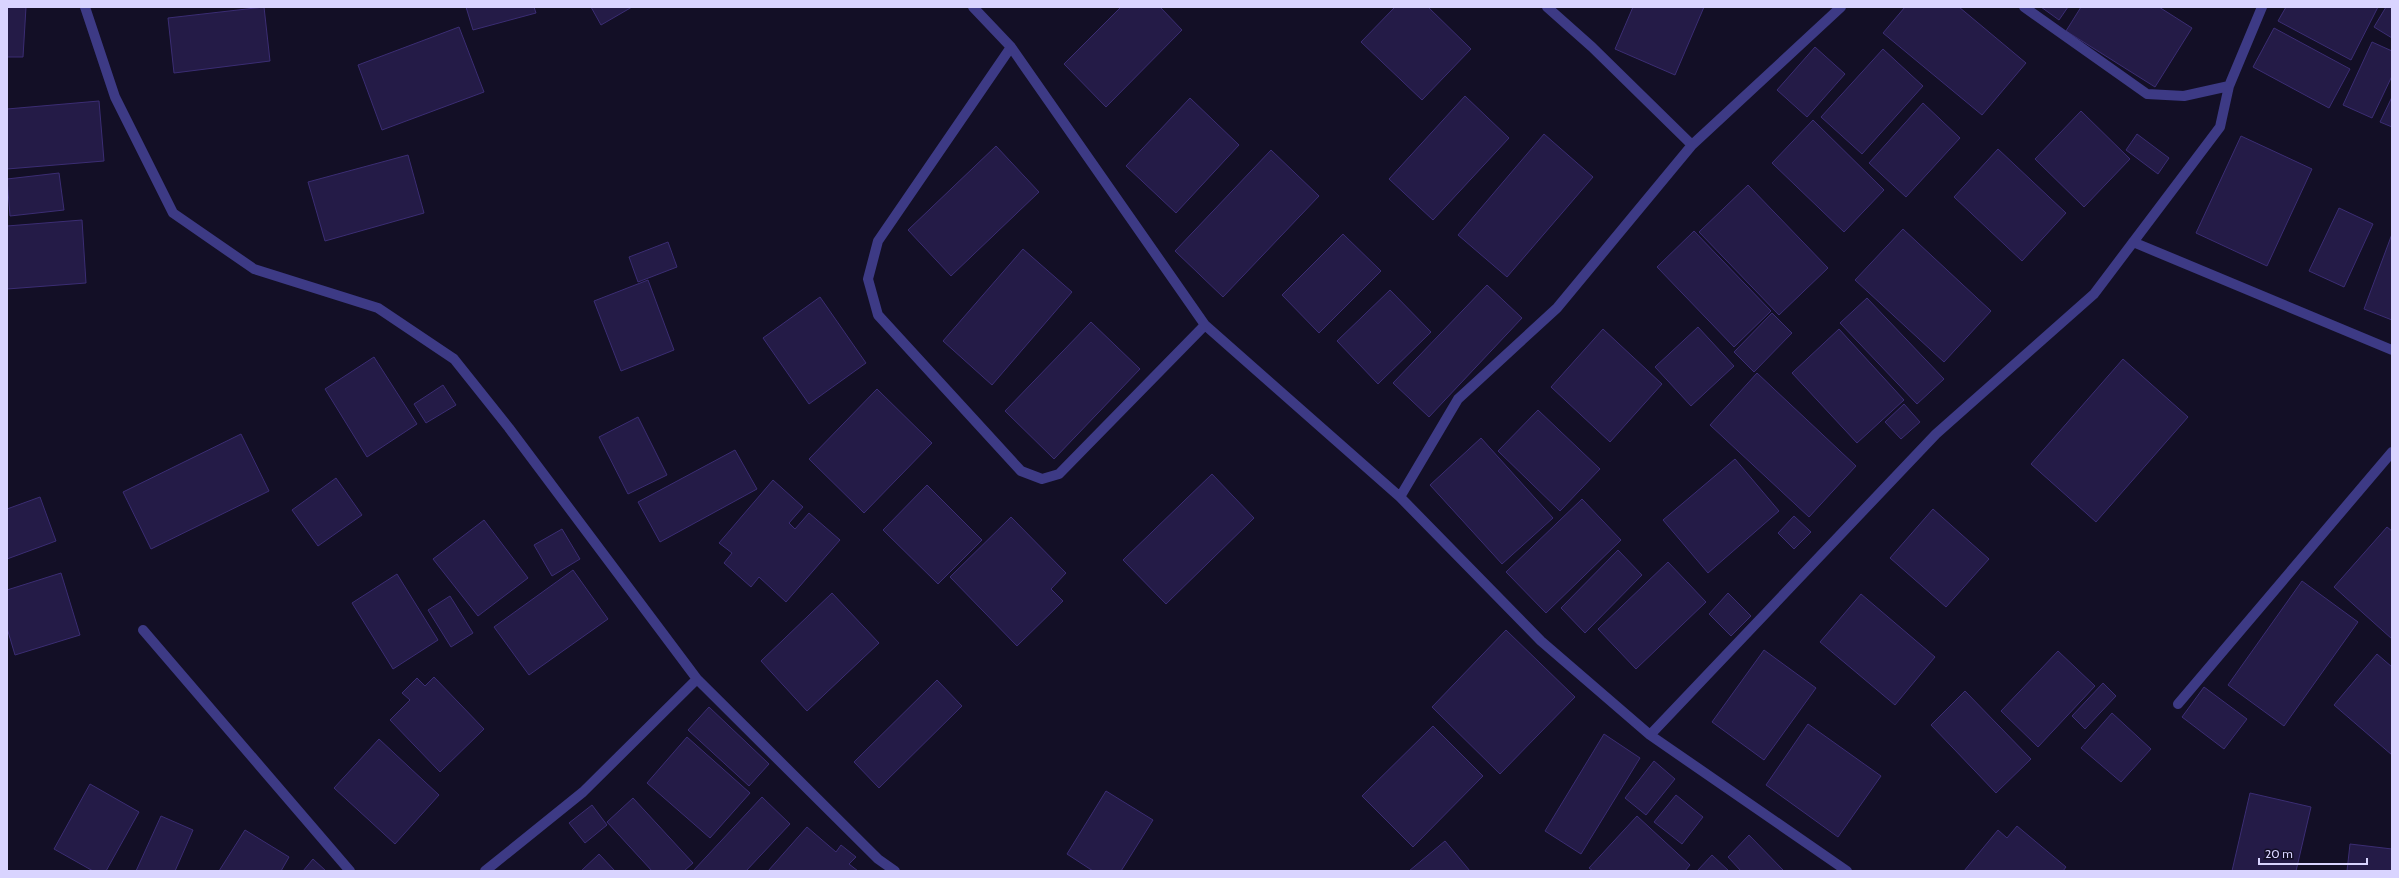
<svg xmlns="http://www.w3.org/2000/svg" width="2399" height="878" font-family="Cabin,sans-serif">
<rect width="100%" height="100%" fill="#130f26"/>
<path fill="#241b47" stroke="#3b2d73" d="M 7,7 L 26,7 L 23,57 L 7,57 Z
M 264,7 L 270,61 L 174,73 L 168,18 Z
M 466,7 L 534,7 L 536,13 L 473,30 Z
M 591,7 L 632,7 L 601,25 Z
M 1121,7 L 1160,7 L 1182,30 L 1106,107 L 1064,64 Z
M 1395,7 L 1428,7 L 1471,49 L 1422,100 L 1361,42 Z
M 1633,7 L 1704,7 L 1675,75 L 1615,49 Z
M 1905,7 L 1959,7 L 2026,63 L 1982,115 L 1883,33 Z
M 2041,7 L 2068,7 L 2059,20 Z
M 2081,7 L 2159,7 L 2192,28 L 2155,87 L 2066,31 Z
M 2286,7 L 2378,7 L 2351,60 L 2278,21 Z
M 2386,7 L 2392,7 L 2392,38 L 2374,27 Z
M 459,27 L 484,92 L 382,130 L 358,65 Z
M 2274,28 L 2350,69 L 2329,108 L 2253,67 Z
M 2372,42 L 2392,51 L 2392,76 L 2372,118 L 2343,105 Z
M 1815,47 L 1845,74 L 1807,117 L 1777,90 Z
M 1883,49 L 1923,86 L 1862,154 L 1821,117 Z
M 1465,96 L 1509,138 L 1433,220 L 1389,179 Z
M 2392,97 L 2392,127 L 2380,122 Z
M 1190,98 L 1239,145 L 1176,213 L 1126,166 Z
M 99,101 L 104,161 L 7,169 L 7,109 Z
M 1923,103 L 1960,138 L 1906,197 L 1869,163 Z
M 2081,111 L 2130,159 L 2084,207 L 2035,159 Z
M 1813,120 L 1884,190 L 1844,232 L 1772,163 Z
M 1544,134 L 1593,177 L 1507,277 L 1458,235 Z
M 2137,134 L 2169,158 L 2158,174 L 2126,150 Z
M 2241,136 L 2312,169 L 2267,266 L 2196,233 Z
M 996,146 L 1039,192 L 951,276 L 908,230 Z
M 1998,149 L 2066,213 L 2022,261 L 1954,197 Z
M 1271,150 L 1319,196 L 1223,297 L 1175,251 Z
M 408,155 L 424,213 L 325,241 L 308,182 Z
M 59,173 L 64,210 L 10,216 L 7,179 Z
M 1748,185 L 1828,268 L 1779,315 L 1699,232 Z
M 2339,208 L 2373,224 L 2344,287 L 2309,271 Z
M 82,220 L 86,283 L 7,289 L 7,226 Z
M 1903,229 L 1991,311 L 1944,362 L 1855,280 Z
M 1694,231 L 1771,311 L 1734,347 L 1657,267 Z
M 1343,234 L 1381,271 L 1319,333 L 1282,295 Z
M 2392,234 L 2392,320 L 2364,309 Z
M 668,242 L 677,267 L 638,282 L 629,257 Z
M 1023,249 L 1072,292 L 992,385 L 943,341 Z
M 648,280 L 674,350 L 621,371 L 594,301 Z
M 1487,285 L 1522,318 L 1429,417 L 1393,383 Z
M 1390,290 L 1431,332 L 1378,384 L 1337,341 Z
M 820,297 L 866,363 L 809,404 L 763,338 Z
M 1867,298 L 1944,379 L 1917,404 L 1840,323 Z
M 1772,313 L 1792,333 L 1754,372 L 1734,352 Z
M 1091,322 L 1140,369 L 1054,459 L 1005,411 Z
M 1698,327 L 1734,366 L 1691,406 L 1655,367 Z
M 1603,329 L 1662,384 L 1610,442 L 1551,387 Z
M 1839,329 L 1904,400 L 1857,443 L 1792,373 Z
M 374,357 L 417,424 L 367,457 L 325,389 Z
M 2123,359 L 2188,417 L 2096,522 L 2031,464 Z
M 1757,373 L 1856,466 L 1809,517 L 1710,425 Z
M 443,385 L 456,405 L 426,423 L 414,404 Z
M 877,389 L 932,443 L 864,513 L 809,459 Z
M 1904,404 L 1920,422 L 1901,439 L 1885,422 Z
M 1538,410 L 1600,469 L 1560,511 L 1498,451 Z
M 638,417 L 667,475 L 628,494 L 599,437 Z
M 241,434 L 269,491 L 151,549 L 123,492 Z
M 1481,438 L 1553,518 L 1502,564 L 1430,485 Z
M 735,450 L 757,489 L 660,542 L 638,502 Z
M 1735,459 L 1779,511 L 1708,573 L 1663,520 Z
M 1212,474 L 1254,518 L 1166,604 L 1123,560 Z
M 336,478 L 362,515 L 318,546 L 292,510 Z
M 773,480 L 803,507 L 789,523 L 795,529 L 809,513 L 840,540 L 786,602 L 759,577 L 751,587 L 724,563 L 732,553 L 719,543 Z
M 927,485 L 982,540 L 938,584 L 883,530 Z
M 40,497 L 56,541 L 7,559 L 7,509 Z
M 1582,499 L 1621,540 L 1546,613 L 1506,572 Z
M 1933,509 L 1989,559 L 1946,607 L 1890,558 Z
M 1794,516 L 1811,532 L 1794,549 L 1778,533 Z
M 1011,517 L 1066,573 L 1051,589 L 1063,601 L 1017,646 L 950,577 Z
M 484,520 L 528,578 L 478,616 L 433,559 Z
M 2387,527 L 2392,531 L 2392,639 L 2334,587 Z
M 562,529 L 580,559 L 552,576 L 534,545 Z
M 1618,550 L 1642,575 L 1585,633 L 1561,608 Z
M 1668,562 L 1706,602 L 1636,669 L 1598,629 Z
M 573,570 L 608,619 L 529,675 L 494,627 Z
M 61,573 L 80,635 L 15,655 L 7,628 L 7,590 Z
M 397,574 L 438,640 L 393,669 L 352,603 Z
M 2302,581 L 2358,622 L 2284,726 L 2228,685 Z
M 832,593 L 879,643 L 807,711 L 761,661 Z
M 1728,593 L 1751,616 L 1731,636 L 1709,614 Z
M 1861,594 L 1935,657 L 1895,705 L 1820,642 Z
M 450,596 L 473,633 L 451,647 L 428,610 Z
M 1506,630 L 1575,697 L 1500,774 L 1432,707 Z
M 1764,650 L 1816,688 L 1764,760 L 1712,722 Z
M 2058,651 L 2095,686 L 2038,747 L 2001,711 Z
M 2377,654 L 2392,667 L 2392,755 L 2334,705 Z
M 434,677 L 484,729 L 440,772 L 390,720 L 410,700 L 402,693 L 417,678 L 425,686 Z
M 937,680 L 962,706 L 879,788 L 854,762 Z
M 2103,683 L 2116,696 L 2085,729 L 2072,716 Z
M 2204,687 L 2247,719 L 2224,749 L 2182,717 Z
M 1965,691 L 2031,759 L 1996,793 L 1931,725 Z
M 709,707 L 769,764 L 749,786 L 688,730 Z
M 2112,713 L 2151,749 L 2121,782 L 2081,748 Z
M 1808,724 L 1881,776 L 1838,837 L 1766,785 Z
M 1433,726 L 1483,776 L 1413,847 L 1362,796 Z
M 1604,734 L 1640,758 L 1581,854 L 1545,831 Z
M 687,737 L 750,793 L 710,838 L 647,783 Z
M 379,739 L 439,795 L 395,844 L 334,788 Z
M 1654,761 L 1675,779 L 1646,815 L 1625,798 Z
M 90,784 L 139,812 L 106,871 L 93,871 L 54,849 Z
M 1106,791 L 1153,820 L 1121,871 L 1093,871 L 1067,854 Z
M 2250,793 L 2311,807 L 2296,871 L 2232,871 Z
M 1676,795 L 1703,817 L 1682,844 L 1654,822 Z
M 762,797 L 790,824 L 746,871 L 693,871 Z
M 633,798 L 693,863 L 684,871 L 652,871 L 607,822 Z
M 592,805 L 607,825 L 585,843 L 569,823 Z
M 161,816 L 193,830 L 175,871 L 136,871 Z
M 1637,816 L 1690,865 L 1685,871 L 1593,871 L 1589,868 Z
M 2017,826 L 2066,867 L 2063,871 L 1964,871 L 1998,830 L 2007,838 Z
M 807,827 L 836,852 L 841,845 L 856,857 L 849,864 L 858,871 L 768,871 Z
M 245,830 L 289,857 L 281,871 L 219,871 Z
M 1749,835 L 1784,871 L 1741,871 L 1728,857 Z
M 1445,841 L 1470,871 L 1409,871 Z
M 2350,844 L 2392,849 L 2392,871 L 2347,871 Z
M 599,854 L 615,871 L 581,871 Z
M 1712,855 L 1729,871 L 1697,871 Z
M 313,859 L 326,871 L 303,871 Z"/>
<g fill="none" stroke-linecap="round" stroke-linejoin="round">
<path stroke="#3d3a85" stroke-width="10" d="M 85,7 L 115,97 L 173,213 L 254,269 L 378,308 L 454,359 L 509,428 L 697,679 L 878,859 L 895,871
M 973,7 L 1011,47 L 1205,325 L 1400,497 L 1541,641 L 1650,735 L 1847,871
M 1547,7 L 1592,47 L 1692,145
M 2024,7 L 2147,94 L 2184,96 L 2229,86
M 1011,47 L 878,241 L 868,279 L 878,315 L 1021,471 L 1042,479 L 1059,474 L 1205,325
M 2133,242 L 2392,350
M 1400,497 L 1458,399 L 1557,308 L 1692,145 L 1841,7
M 143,630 L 350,871
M 2178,704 L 2392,452
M 1650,735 L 1936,434 L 2094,294 L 2220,127 L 2229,86 L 2262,7
M 485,871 L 583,792 L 697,679"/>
</g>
<rect width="2399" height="878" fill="none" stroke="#d9d4ff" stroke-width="16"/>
<path d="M2259 858v6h108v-6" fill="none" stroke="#d9d4ff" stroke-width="2"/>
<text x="2265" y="858" font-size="12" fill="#d9d4ff" stroke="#130f26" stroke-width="3" paint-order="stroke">20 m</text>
</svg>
